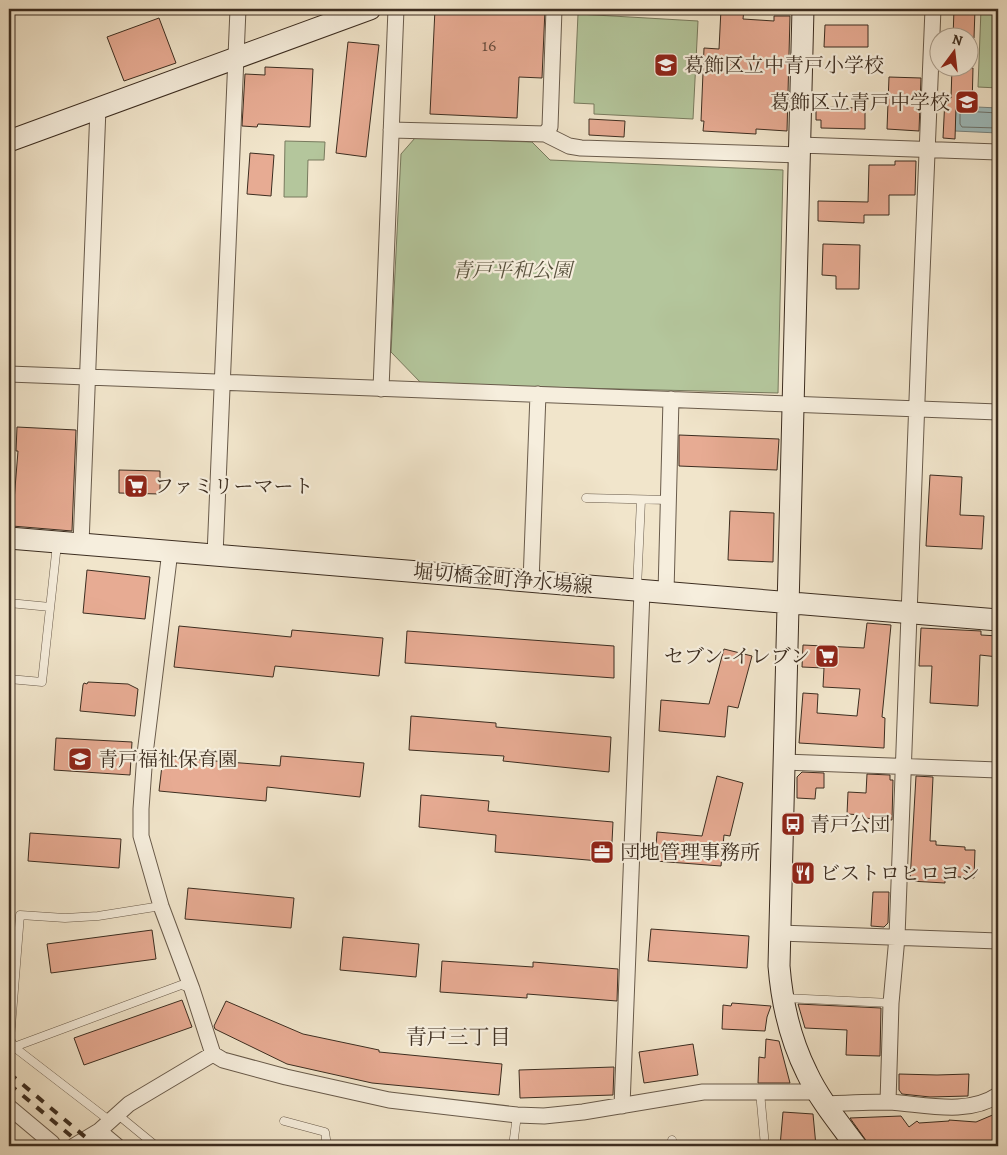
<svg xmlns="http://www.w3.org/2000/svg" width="1007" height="1155" font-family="Alegreya,'Noto Serif JP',serif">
<rect width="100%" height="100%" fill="#f1e5cb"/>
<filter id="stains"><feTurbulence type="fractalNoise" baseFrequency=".004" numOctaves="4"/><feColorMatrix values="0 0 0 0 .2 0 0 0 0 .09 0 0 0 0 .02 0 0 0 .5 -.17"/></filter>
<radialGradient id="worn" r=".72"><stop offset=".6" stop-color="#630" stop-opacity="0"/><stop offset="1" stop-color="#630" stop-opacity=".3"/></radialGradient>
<path fill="#b4c69c" stroke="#787a5e" d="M 981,9 L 998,9 L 998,88 L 978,87 Z
M 578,14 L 698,21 L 693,119 L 594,114 L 594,104 L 574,103 Z
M 415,138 L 532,142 L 550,160 L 783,170 L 778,393 L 422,384 L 391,352 L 401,154 Z
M 285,141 L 325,142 L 324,160 L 308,160 L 307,197 L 284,197 Z"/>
<path fill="#9ebdbf" stroke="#77837f" d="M 956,106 L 998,108 L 998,133 L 955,131 Z"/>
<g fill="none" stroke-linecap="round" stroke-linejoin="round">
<path stroke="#6d7570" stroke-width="1" d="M 998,113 L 962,111 L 960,114 L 960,124 L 962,127 L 998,128"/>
</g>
<path fill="#e7ab93" stroke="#3c2d20" d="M 435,9 L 522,13 L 522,9 L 545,9 L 542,78 L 519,77 L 517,118 L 430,114 Z
M 721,9 L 744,9 L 743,19 L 774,21 L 774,16 L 790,16 L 787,131 L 756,129 L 756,134 L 703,131 L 704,121 L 701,121 L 704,48 L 719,49 Z
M 954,9 L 975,9 L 974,38 L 953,38 Z
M 159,18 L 176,63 L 124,81 L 107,37 Z
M 825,25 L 868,25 L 868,47 L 824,47 Z
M 348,42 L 379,45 L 366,157 L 336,153 Z
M 265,67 L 313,69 L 310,127 L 258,124 L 257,127 L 242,126 L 245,74 L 265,75 Z
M 952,68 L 973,68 L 972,107 L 956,106 L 955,139 L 943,138 L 945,98 L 951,98 Z
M 889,77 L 921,78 L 919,131 L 887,129 Z
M 816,107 L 865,108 L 865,129 L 821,128 L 821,120 L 816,120 Z
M 589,119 L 625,121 L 624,137 L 589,135 Z
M 250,153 L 274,155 L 271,196 L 247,194 Z
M 895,161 L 916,161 L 915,195 L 889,195 L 889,215 L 864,215 L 864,223 L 818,221 L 818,201 L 868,202 L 869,165 L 895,165 Z
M 823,244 L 860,245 L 859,289 L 836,289 L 836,276 L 822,275 Z
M 17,427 L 76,430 L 72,531 L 12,526 L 18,451 L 16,451 Z
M 679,435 L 779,439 L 777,470 L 679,466 Z
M 119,470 L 160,471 L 160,494 L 119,493 Z
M 930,475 L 962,477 L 960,515 L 984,516 L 982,549 L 926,546 Z
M 730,511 L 774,513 L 773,562 L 728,560 Z
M 87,570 L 150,577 L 145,619 L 83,613 Z
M 867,623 L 891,625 L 882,717 L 885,718 L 884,748 L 799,743 L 803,693 L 818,694 L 817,713 L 857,716 L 860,689 L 823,687 L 824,668 L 802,667 L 803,645 L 864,648 Z
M 179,626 L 291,637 L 292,630 L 383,638 L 379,676 L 275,666 L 273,677 L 174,667 Z
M 921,628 L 981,631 L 981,635 L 998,636 L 998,657 L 980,655 L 978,706 L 930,703 L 932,666 L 919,666 Z
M 407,631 L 614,646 L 614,678 L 405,663 Z
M 724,649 L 752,656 L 738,708 L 728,706 L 725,737 L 659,731 L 661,700 L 709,704 Z
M 88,682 L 128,684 L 138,689 L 135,716 L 80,711 L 83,685 L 84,683 L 87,684 Z
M 411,716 L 496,723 L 496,727 L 611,737 L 609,772 L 503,761 L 504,756 L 409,750 Z
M 56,738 L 132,742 L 130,775 L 54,770 Z
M 281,756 L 364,763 L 360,797 L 267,787 L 266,801 L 159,791 L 163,757 L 280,766 Z
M 802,772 L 824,773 L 824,788 L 816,788 L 815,799 L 797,798 L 797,777 Z
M 867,774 L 890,775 L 890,780 L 893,780 L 892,820 L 863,818 L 863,815 L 847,814 L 848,792 L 866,793 Z
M 717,776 L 743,783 L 730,836 L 724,835 L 721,866 L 655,861 L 657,832 L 702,836 Z
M 916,776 L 933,777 L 930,841 L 936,841 L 936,845 L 965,847 L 965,850 L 975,850 L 974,878 L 945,876 L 945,883 L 910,881 Z
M 421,795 L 489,801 L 488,811 L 613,822 L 611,862 L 495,852 L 496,835 L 419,827 Z
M 30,833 L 121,839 L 119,868 L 28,861 Z
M 188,888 L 294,898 L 291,928 L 185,919 Z
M 873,892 L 889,892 L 888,923 L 884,927 L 871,926 Z
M 651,929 L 749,936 L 747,968 L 648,961 Z
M 152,930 L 156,959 L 51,973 L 47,944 Z
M 343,937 L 419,944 L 416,977 L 340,970 Z
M 442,961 L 533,967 L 533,962 L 618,969 L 617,1001 L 527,994 L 527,998 L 440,992 Z
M 182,1000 L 192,1027 L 84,1065 L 74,1038 Z
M 226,1001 L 303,1034 L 379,1050 L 379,1052 L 502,1064 L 499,1095 L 372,1083 L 287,1064 L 215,1029 L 214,1026 Z
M 732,1003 L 771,1006 L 767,1017 L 765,1031 L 722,1029 L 723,1005 L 731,1006 Z
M 798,1004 L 881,1008 L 880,1056 L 846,1055 L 847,1030 L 805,1028 Z
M 766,1039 L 779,1041 L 790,1083 L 758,1083 L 759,1057 L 765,1058 Z
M 693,1044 L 698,1075 L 644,1083 L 639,1052 Z
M 614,1067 L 613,1095 L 520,1098 L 519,1070 Z
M 899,1074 L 937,1075 L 969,1074 L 968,1096 L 930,1097 L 902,1094 L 899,1090 Z
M 783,1112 L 813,1114 L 816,1146 L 780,1146 Z
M 995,1114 L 998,1121 L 998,1146 L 870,1146 L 850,1118 L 901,1116 L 909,1127 L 917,1121 L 919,1123 L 949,1121 L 949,1120 L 976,1122 Z"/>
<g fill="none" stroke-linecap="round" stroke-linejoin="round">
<g stroke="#695b4b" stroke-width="9">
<path id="lane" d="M 586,498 L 669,500
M 637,588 L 641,500
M 9,603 L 50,607
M 9,679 L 42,682 L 57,544
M 161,906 L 98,916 L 65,918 L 20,915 L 10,1039 L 14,1047 L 181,985 L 190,988
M 784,998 L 891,1003
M 14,1047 L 110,1121
M 760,1092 L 765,1146
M 117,1114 L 156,1146
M 284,1121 L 325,1132 L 327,1146
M 513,1146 L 517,1115
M 671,1146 L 672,1140"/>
</g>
<g stroke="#695b4b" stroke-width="17">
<path id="street" d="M 391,130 L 545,134 L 569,146 L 581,148 L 800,155
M 545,134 L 550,127 L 554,9
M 800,145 L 998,152
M 9,374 L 998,412
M 381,389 L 396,9
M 81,544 L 98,108
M 170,551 L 145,754 L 141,809 L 141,836 L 161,906 L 192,989 L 213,1054 L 223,1060 L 286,1077 L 389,1100 L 517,1115 L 544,1116 L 583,1112 L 703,1092 L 817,1092
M 215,555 L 238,9
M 531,582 L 538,394
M 666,592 L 671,399
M 784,762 L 998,770
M 780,933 L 998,941
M 888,1102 L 891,1003 L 897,937 L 919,346 L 933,9
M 826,1104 C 847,1103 868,1102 888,1102 C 924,1104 967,1116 998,1095
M 622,1106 L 642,591
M 9,1107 L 52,1143 L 53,1146
M 99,1131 L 117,1146
M 74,1146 L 99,1131 L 129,1104 L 213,1054"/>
</g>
<g stroke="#3c2d20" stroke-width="23">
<path id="secondary" d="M 803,9 L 779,966 C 782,1004 790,1039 807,1073 C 819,1099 839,1123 856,1146
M 9,141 L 370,9
M 9,538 L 998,620"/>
</g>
<use href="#lane" stroke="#f6eedd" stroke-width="8"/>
<use href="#street" stroke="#f6eedd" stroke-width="15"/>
<use href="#secondary" stroke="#f6eedd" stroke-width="21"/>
<path stroke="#3c2d20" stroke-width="4" stroke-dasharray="9 9" stroke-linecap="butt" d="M 9,1073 L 96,1146
M 9,1084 L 83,1146"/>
</g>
<defs>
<g id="school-square" transform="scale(1.25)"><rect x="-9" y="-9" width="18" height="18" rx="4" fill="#8f2418" stroke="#f6eedd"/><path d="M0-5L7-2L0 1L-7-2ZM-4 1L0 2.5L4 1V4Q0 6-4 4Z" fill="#fff"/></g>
<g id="supermarket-square" transform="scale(1.25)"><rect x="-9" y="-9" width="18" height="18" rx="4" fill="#8f2418" stroke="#f6eedd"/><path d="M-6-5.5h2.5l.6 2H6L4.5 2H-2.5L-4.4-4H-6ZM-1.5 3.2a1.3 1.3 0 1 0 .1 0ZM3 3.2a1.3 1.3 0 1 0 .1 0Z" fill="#fff"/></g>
<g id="bus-square" transform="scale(1.25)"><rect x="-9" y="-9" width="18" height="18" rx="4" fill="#8f2418" stroke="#f6eedd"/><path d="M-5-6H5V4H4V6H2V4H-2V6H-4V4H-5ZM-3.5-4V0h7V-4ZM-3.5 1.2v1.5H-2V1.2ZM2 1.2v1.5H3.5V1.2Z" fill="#fff"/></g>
<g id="office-square" transform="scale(1.25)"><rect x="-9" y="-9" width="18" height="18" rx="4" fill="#8f2418" stroke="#f6eedd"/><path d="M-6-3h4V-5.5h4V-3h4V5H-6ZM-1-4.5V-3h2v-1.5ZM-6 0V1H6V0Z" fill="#fff"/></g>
<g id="restaurant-square" transform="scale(1.25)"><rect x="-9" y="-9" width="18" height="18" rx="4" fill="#8f2418" stroke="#f6eedd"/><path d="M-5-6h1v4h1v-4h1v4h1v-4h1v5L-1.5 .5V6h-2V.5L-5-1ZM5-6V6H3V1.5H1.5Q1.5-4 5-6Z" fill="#fff"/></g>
</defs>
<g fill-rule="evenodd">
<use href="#school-square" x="666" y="65"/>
<use href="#school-square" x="967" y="102"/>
<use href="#supermarket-square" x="136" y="486"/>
<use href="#supermarket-square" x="827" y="656"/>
<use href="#school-square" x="80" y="759"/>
<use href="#bus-square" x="793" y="824"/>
<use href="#office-square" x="602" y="852"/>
<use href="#restaurant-square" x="803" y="873"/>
</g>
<g text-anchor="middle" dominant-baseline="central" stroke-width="4.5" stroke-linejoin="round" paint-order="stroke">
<g font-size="18" fill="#674c3d">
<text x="489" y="45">16</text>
</g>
<g font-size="20" fill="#3c2d20" stroke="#f6eedd" text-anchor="start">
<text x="684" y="65">葛飾区立中青戸小学校</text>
<text x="950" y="102" text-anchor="end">葛飾区立青戸中学校</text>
<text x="154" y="486">ファミリーマート</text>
<text x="810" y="656" text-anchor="end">セブン-イレブン</text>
<text x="98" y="759">青戸福祉保育園</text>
<text x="810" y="824">青戸公団</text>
<text x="620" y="852">団地管理事務所</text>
<text x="820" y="873">ビストロヒロヨシ</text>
</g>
<g font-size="20" font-style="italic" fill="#5a533f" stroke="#f6eedd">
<text x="512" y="270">青戸平和公園</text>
</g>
<g font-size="20" fill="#3c2d20" stroke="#f6eedd">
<text transform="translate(503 579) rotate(5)">堀切橋金町浄水場線</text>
</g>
<g font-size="21" fill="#3c2d20" stroke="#f6eedd">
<text x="458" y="1037">青戸三丁目</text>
</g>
</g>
<rect width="1007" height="1155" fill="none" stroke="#f1e5cb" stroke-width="30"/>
<rect x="10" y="10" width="987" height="1135" fill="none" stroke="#3c2d20" stroke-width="2.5"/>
<rect x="15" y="15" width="977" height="1125" fill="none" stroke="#3c2d20"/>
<g transform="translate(954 52) rotate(15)"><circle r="24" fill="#f6eedd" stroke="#aca191"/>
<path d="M0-4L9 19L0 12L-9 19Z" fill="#8f2418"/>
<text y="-8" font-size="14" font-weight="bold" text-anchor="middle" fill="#3c2d20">N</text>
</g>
<rect width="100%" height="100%" filter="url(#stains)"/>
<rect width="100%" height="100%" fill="url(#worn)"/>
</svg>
